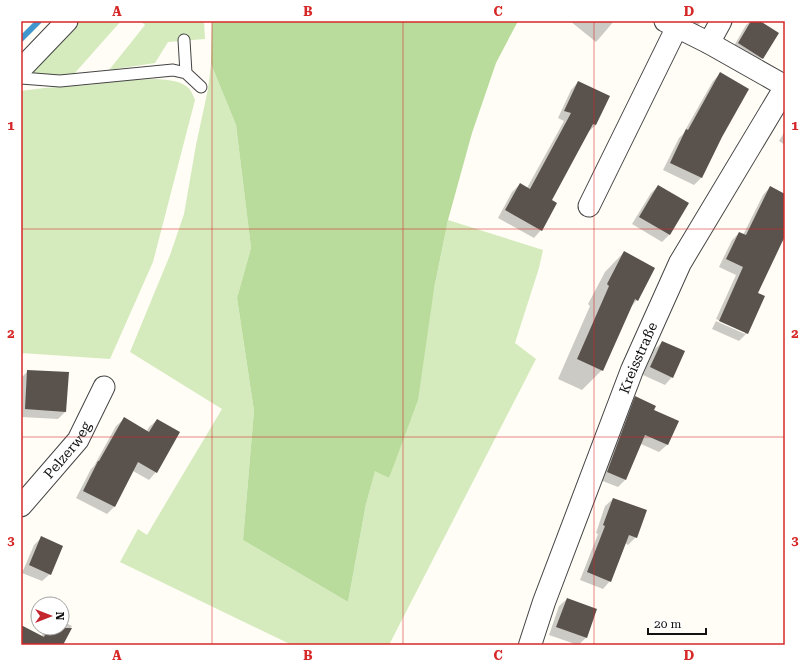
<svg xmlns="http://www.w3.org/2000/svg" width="806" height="666" font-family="'Roboto Serif',serif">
<rect width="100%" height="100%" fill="#fffdf5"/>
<path fill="#d5ebbd" d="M 77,21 L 121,21 L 74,74 L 60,75 L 30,73 Z
M 140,21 L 204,21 L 205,39 L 168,42 L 155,63 L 109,70 L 145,25 Z
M 211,64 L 236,125 L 251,248 L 237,298 L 254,411 L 243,540 L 348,602 L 366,504 L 375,470 L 389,478 L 434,289 L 448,220 L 543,250 L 539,268 L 515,343 L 536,359 L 389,645 L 292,645 L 120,562 L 138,529 L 147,535 L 170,496 L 222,409 L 130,352 L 170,255 L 184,214 L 196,145 L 208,89 Z
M 156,79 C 166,80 178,80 186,86 C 191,89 193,95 195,100 L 153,262 L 110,359 L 21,353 L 21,91 L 44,88 L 88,85 L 125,80 Z"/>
<path fill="#b9dc9c" d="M 212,21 L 518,21 L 496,63 L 472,133 L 448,220 L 434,289 L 418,400 L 389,478 L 375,471 L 366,504 L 348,602 L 243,540 L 254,411 L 237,298 L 251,248 L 236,125 L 211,64 Z"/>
<path fill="#0003" d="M 570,21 L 614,21 L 603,34 L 596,42 Z
M 687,21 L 702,21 L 697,26 Z
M 751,21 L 759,21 L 762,58 L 755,66 L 731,51 L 746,25 Z
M 720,74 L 721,136 L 701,178 L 694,185 L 663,170 L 679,138 L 683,134 L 713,81 Z
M 578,82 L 596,125 L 588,132 L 550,201 L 541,230 L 534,238 L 498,218 L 512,192 L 520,184 L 527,188 L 564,121 L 558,118 L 571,90 Z
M 785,131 L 785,145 L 779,141 Z
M 658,186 L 688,204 L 669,235 L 662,242 L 632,224 L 651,193 Z
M 770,187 L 785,195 L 785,238 L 784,240 L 782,239 L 757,293 L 763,296 L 747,333 L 739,341 L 712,329 L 716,321 L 745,334 L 745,332 L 716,319 L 736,275 L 719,267 L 732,240 L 739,233 L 743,235 L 763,195 Z
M 624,252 L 654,268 L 637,300 L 630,308 L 602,370 L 582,390 L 558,379 L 590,306 L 588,304 L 605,272 Z
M 662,342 L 672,377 L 665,385 L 643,375 L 654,350 Z
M 28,371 L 65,412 L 58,419 L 21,417 L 21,378 Z
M 636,397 L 653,410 L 678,421 L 667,445 L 659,452 L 641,444 L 625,480 L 618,487 L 600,480 L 628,405 Z
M 124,419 L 147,431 L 149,427 L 157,420 L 156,472 L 149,480 L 133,471 L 114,507 L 107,514 L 76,498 L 91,469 L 94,466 L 116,426 Z
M 613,499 L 636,537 L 628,545 L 625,543 L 610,581 L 603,589 L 580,580 L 598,534 L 596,533 L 605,506 Z
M 41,538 L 50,574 L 42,581 L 22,573 L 34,545 Z
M 567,599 L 586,638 L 578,645 L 549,635 L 559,606 Z
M 62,621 L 72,626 L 62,644 L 63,645 L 21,645 L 21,626 L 41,637 L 46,628 L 62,628 Z"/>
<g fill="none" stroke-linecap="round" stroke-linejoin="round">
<path stroke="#3f96cf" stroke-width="6" d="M 21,39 L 39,21"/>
</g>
<path fill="#5a524d" d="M 751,21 L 760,21 L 779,33 L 763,59 L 738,43 Z
M 720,72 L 749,89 L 722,137 L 702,178 L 670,163 L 686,129 L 688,130 Z
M 578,81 L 610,96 L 596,125 L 593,124 L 552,200 L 557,203 L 542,231 L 505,210 L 520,183 L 530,189 L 571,113 L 564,111 Z
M 658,185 L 689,203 L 670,235 L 639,217 Z
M 770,186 L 785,194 L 785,236 L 758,293 L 765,296 L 748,334 L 719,321 L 743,267 L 726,259 L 739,232 L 746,235 Z
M 624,251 L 655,268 L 638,301 L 635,299 L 603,371 L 577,359 L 609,286 L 607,284 Z
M 662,341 L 685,351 L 673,378 L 650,367 Z
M 27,370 L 69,372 L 66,412 L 25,409 Z
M 635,396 L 656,406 L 654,410 L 679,421 L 668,445 L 645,435 L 626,480 L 607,472 Z
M 124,417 L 149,432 L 157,419 L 180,432 L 157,473 L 138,462 L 115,507 L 83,491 L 98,461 L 99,461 Z
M 613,498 L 647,510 L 637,538 L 629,535 L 611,582 L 587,572 L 605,526 L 603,525 Z
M 41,536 L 63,546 L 51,575 L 29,565 Z
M 567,598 L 597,609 L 587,638 L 556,627 Z
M 21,625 L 44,637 L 48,628 L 72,628 L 63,645 L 21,645 Z"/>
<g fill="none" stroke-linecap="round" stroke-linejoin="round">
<g stroke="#444" stroke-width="13">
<path id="service" d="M 184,40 L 186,73
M 21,78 L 60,81 L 173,70 L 186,73 L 201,87"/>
</g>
<g stroke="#444" stroke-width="23">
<g id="minor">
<path d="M 665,21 L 709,43 L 785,86"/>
<path d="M 709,43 L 721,21"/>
<path d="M 21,69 L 67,21"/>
<path d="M 589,206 L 677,27"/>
<path id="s1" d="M 21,506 L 78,440 L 104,387"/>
</g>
</g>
<g stroke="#444" stroke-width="24">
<g id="tertiary">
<path id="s2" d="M 530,645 L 544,602 L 632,370 L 680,263 L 785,88"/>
</g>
</g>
<use href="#service" stroke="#fff" stroke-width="11"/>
<use href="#minor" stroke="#fff" stroke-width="21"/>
<use href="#tertiary" stroke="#fff" stroke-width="22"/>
</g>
<path fill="none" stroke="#d62828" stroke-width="1" stroke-opacity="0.55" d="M 212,21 L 212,645M 403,21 L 403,645M 594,21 L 594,645M 21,229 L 785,229M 21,437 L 785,437"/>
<g text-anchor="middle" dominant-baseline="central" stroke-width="4" stroke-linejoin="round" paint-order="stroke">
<g font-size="14" fill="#111" stroke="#fff">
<text stroke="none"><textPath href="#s2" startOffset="307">Kreisstraße</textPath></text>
<text stroke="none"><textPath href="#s1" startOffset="73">Pelzerweg</textPath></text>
</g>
</g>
<rect width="806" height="666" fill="none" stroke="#ffffff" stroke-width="44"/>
<g transform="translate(50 616) rotate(90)"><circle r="19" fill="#ffffff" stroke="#a0a0a0"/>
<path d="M0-3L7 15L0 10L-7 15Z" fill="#c4262e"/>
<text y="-6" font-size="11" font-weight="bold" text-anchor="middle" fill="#111111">N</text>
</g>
<path d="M648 628v6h58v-6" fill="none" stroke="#111111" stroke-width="2"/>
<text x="654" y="628" font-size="12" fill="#111111" stroke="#ffffff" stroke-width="3" paint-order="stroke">20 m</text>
<rect x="22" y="22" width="762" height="622" fill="none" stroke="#d62828" stroke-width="1.5"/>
<g font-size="13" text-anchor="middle" font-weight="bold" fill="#d62828">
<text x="117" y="16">A</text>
<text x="308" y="16">B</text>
<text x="498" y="16">C</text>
<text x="689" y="16">D</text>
<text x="11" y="130">1</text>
<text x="795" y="130">1</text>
<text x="11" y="338">2</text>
<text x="795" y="338">2</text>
<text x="11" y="545">3</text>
<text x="795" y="545">3</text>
<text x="117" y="660">A</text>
<text x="308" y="660">B</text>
<text x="498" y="660">C</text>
<text x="689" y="660">D</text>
</g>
</svg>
